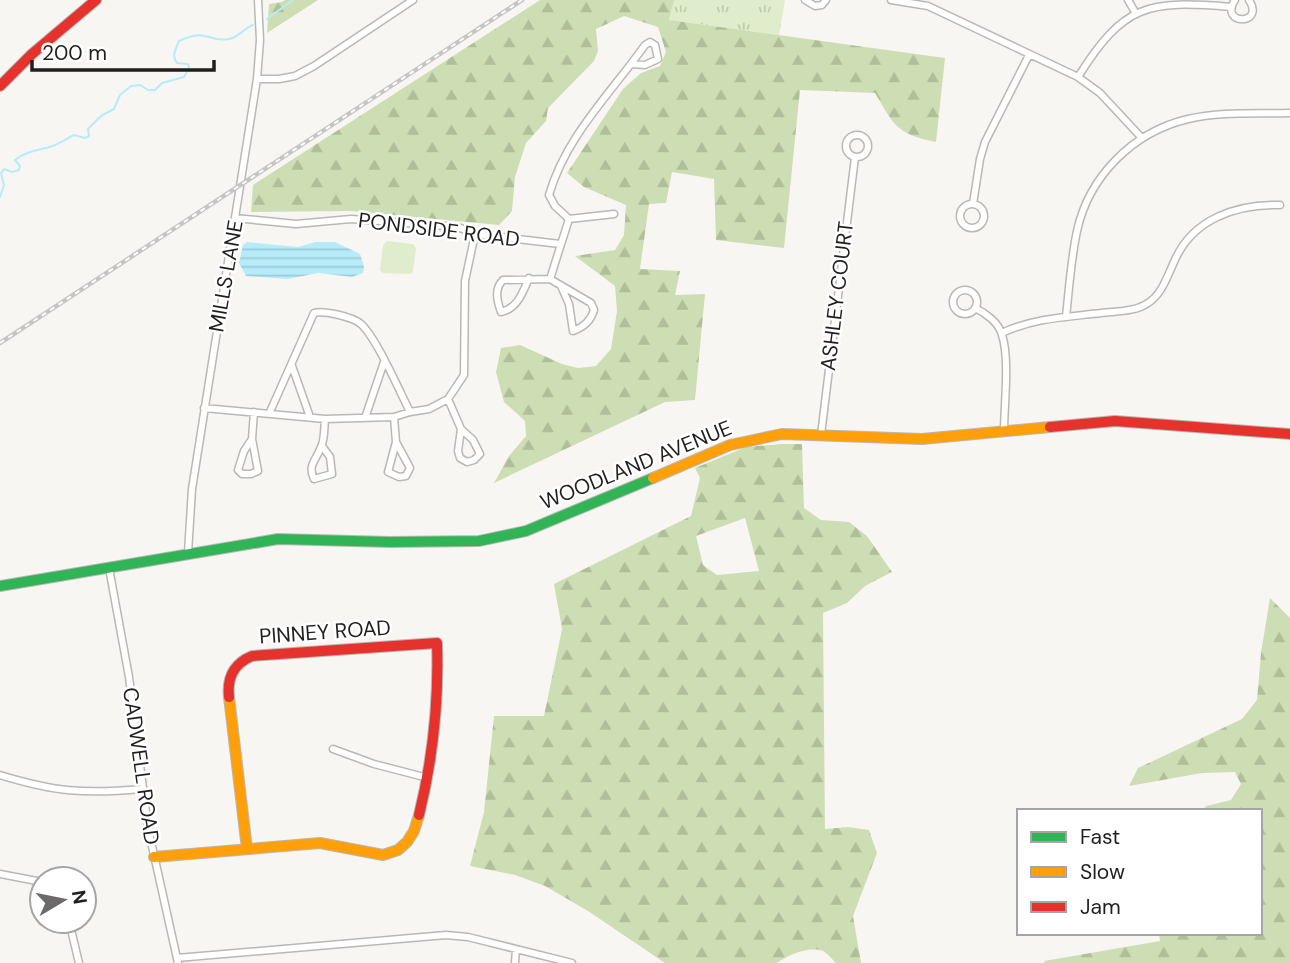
<svg xmlns="http://www.w3.org/2000/svg" width="1290" height="963" font-family="'DM Sans',sans-serif">
<defs>
<pattern id="grass-tufts" width="24" height="20" patternUnits="userSpaceOnUse" patternTransform="scale(1.75)"><rect width="24" height="20" fill="#e0edcc"/><path d="M3 7l-1-3M5 7V3M7 7l1-3M15 17l-1-3M17 17v-4M19 17l1-3" fill="none" stroke="#c0cbaf"/></pattern>
<pattern id="forest-firs" width="22" height="20" patternUnits="userSpaceOnUse" patternTransform="scale(1.75)"><rect width="22" height="20" fill="#cedeb4"/><path d="M5 1l3.5 6h-7zM16 11l3.5 6h-7z" fill="#b1be9a"/></pattern>
<pattern id="water-rules" width="6" height="5" patternUnits="userSpaceOnUse" patternTransform="scale(1.75)"><rect width="6" height="5" fill="#b6ecf9"/><path d="M0 2.5h6" fill="none" stroke="#9ccad5"/></pattern>
</defs>
<rect width="100%" height="100%" fill="#f8f6f3"/>
<path fill="url(#grass-tufts)" d="M 674,0 L 785,0 L 779,35 L 669,20 Z"/>
<path fill="url(#forest-firs)" fill-rule="evenodd" d="M 285,0 L 318,0 L 267,33 L 269,4 L 282,2 Z
M 540,0 L 674,0 L 669,20 L 945,58 L 936,142 C 896,134 894,125 875,93 L 800,90 L 784,248 L 716,240 L 714,179 L 672,172 L 666,203 L 649,204 L 640,269 L 680,271 L 675,295 L 705,294 L 695,400 L 665,402 L 494,483 L 509,456 L 526,436 L 525,421 L 504,402 L 496,372 L 501,348 L 520,345 L 562,364 L 578,368 L 596,366 L 611,349 L 617,311 L 615,286 L 575,256 L 615,250 L 624,235 L 626,205 L 584,187 L 567,173 L 623,89 L 641,73 L 660,66 L 666,52 L 658,27 L 624,16 L 596,29 L 598,51 L 594,61 L 548,108 L 546,121 L 526,143 L 515,177 L 512,211 L 499,225 L 351,211 L 251,212 L 253,185 Z
M 782,444 L 802,444 L 804,508 L 821,520 L 849,522 L 867,536 L 892,572 L 865,586 L 847,603 L 823,613 L 825,829 L 848,827 L 869,830 L 877,853 L 853,916 L 861,963 L 836,963 C 833,960 827,953 823,951 C 809,946 788,955 777,963 L 665,963 L 588,911 L 545,886 L 515,875 L 470,866 L 484,812 L 494,716 L 544,716 L 562,629 L 554,584 L 691,516 L 700,478 L 695,468 L 746,447 ZM 745,518 L 759,571 L 717,575 L 703,565 L 696,536 Z
M 1270,598 L 1290,618 L 1290,963 L 1045,963 L 1044,961 L 1160,941 L 1159,933 L 1260,933 L 1260,811 L 1203,811 L 1206,806 L 1231,800 L 1241,784 L 1235,772 L 1202,773 L 1129,786 L 1138,768 L 1242,719 L 1257,700 L 1261,653 Z"/>
<path fill="#e0edcc" d="M 387,241 L 413,244 L 416,248 L 413,272 L 410,274 L 383,273 L 380,270 L 383,245 Z"/>
<path fill="url(#water-rules)" d="M 247,242 L 298,247 L 315,242 L 335,242 L 360,254 L 364,267 L 363,273 L 352,277 L 318,273 L 288,279 L 246,276 L 239,263 L 243,245 Z"/>
<g fill="none" stroke-linecap="round" stroke-linejoin="round">
<path stroke="#b6ecf9" stroke-width="2" d="M 267,19 L 293,0
M 0,197 L 4,185 L 1,173 L 4,169 L 12,172 L 19,170 L 20,166 L 15,160 C 26,151 40,150 53,146 C 60,143 68,138 74,135 L 85,138 L 89,136 L 88,129 L 101,116 L 114,109 L 120,95 L 131,86 L 140,85 L 148,90 L 155,90 L 162,83 L 184,77 L 189,68 L 188,64 L 177,63 C 171,56 176,49 179,41 C 208,27 207,43 229,39 C 238,38 244,28 253,25"/>
<g stroke="#b9b8b6" stroke-width="9">
<path id="street" d="M 805,0 L 815,6 L 822,5 L 826,0
M 891,0 L 928,6 L 1078,77 L 1100,93 L 1141,137
M 1128,0 L 1135,12
M 1235,0 C 1218,25 1266,26 1249,0
M 1078,77 C 1124,4 1147,0 1231,7
M 257,79 L 279,79 L 295,76 L 314,66 L 413,0
M846 146a11 11 0 1 1 22 0a11 11 0 1 1-22 0Z
M 973,204 L 980,159 L 985,142 L 1029,55
M960 216a12 12 0 1 1 24 0a12 12 0 1 1-24 0Z
M 614,214 L 569,219 L 555,206 L 549,195 C 566,136 611,93 645,45 L 650,42 L 655,45 L 658,59 L 645,65 L 632,64
M 235,218 L 296,224 L 351,219 L 458,227 L 475,234 L 560,244
M 529,278 C 523,292 517,309 501,312 C 497,301 494,289 503,280 L 550,279 L 569,219
M 550,279 L 591,303 L 594,310 C 591,321 584,327 573,331 L 569,304 L 561,286
M953 302a12 12 0 1 1 24 0a12 12 0 1 1-24 0Z
M 975,308 C 986,313 999,323 1002,335 C 1010,359 1004,405 1004,432
M 1066,317 C 1069,289 1071,259 1077,231 C 1089,176 1133,132 1188,119 C 1221,111 1257,114 1290,113
M 1002,333 C 1033,318 1067,317 1101,313 C 1117,311 1135,312 1148,303 C 1162,294 1167,277 1174,262 C 1192,219 1236,204 1280,205
M 292,366 L 310,417
M 448,399 L 461,429 L 458,451 L 460,458 L 467,462 L 474,460 L 480,454 L 473,440 L 461,429
M 204,408 L 325,419 L 394,417 L 410,412 L 429,409 L 448,399 L 464,375 L 465,281 L 475,234
M 269,414 L 314,313 C 324,310 353,317 361,324 C 377,339 399,390 410,412
M 394,417 L 396,442 L 388,472 L 399,477 L 406,476 L 410,468 L 396,442
M 365,418 L 384,362
M 821,435 L 855,157
M 252,439 L 244,451 L 238,470 L 242,474 L 251,474 L 258,471 L 252,439 L 254,412
M 322,446 L 330,457 L 332,474 L 314,479 C 307,465 317,459 321,447 C 325,439 324,427 325,419
M 188,553 L 192,489 L 257,79 L 260,40 L 258,0
M 109,568 L 129,677 L 148,828 L 178,963
M 333,749 L 374,764 L 428,778
M 0,775 C 56,792 84,794 142,789
M 0,874 L 42,882
M 69,921 L 79,963
M 177,958 L 446,935 L 468,937 L 572,963
M 515,963 L 516,949"/>
</g>
<g stroke="#b9b8b6" stroke-width="12">
<path id="fast" d="M 0,586 L 278,539 L 390,542 L 479,541 L 526,531 L 653,478"/>
</g>
<g stroke="#b9b8b6" stroke-width="12">
<path id="slow" d="M 653,478 L 730,445 L 782,434 L 922,439 L 1050,427
M 229,697 L 247,849
M 154,857 L 320,843 L 383,855 L 398,850 L 407,842 L 414,831 L 419,815"/>
</g>
<g stroke="#b9b8b6" stroke-width="12">
<path id="jam" d="M 0,86 L 32,54 L 96,0
M 1050,427 L 1115,421 L 1290,434
M 229,697 C 227,678 233,664 252,656 L 437,643 C 439,702 433,758 419,815"/>
</g>
<use href="#street" stroke="#fefefd" stroke-width="6"/>
<use href="#fast" stroke="#30b455" stroke-width="10"/>
<use href="#slow" stroke="#ff9f0a" stroke-width="10"/>
<use href="#jam" stroke="#e5322d" stroke-width="10"/>
<g stroke="#c5c5c4" stroke-width="4.5">
<path id="rail" d="M 0,343 L 522,0"/>
</g>
<use href="#rail" stroke="#fff" stroke-width="2" stroke-dasharray="5" stroke-linecap="butt"/>
</g>
<g text-anchor="middle" dominant-baseline="central" stroke-width="5" stroke-linejoin="round" paint-order="stroke">
<g font-size="21" fill="#201f1e" stroke="#fff">
<text transform="translate(439 230) rotate(7)">PONDSIDE ROAD</text>
<text transform="translate(226 276) rotate(-80)">MILLS LANE</text>
<text transform="translate(837 296) rotate(-83)">ASHLEY COURT</text>
<text transform="translate(636 465) rotate(-22)">WOODLAND AVENUE</text>
<text transform="translate(325 632) rotate(-4)">PINNEY ROAD</text>
<text transform="translate(141 766) rotate(82)">CADWELL ROAD</text>
</g>
</g>
<rect x="1017" y="809" width="245" height="126" fill="#ffffff" stroke="#a6a5a5" stroke-width="2"/>
<rect x="1031" y="832" width="35" height="10" fill="#30b455" stroke="#a6a5a5" stroke-width="2"/>
<text x="1080" y="844" font-size="21" fill="#201f1e">Fast</text>
<rect x="1031" y="867" width="35" height="10" fill="#ff9f0a" stroke="#a6a5a5" stroke-width="2"/>
<text x="1080" y="879" font-size="21" fill="#201f1e">Slow</text>
<rect x="1031" y="902" width="35" height="10" fill="#e5322d" stroke="#a6a5a5" stroke-width="2"/>
<text x="1080" y="914" font-size="21" fill="#201f1e">Jam</text>
<g transform="translate(63 900) rotate(80)"><circle r="33" fill="#ffffff" stroke="#a6a5a5" stroke-width="2"/>
<path d="M0-5L12 26L0 18L-12 26Z" fill="#6c6a69"/>
<text y="-10" font-size="19" font-weight="bold" text-anchor="middle" fill="#201f1e">N</text>
</g>
<path d="M32 60v10h182v-10" fill="none" stroke="#201f1e" stroke-width="3.5"/>
<text x="42" y="60" font-size="21" fill="#201f1e" stroke="#ffffff" stroke-width="5" paint-order="stroke">200 m</text>
</svg>
